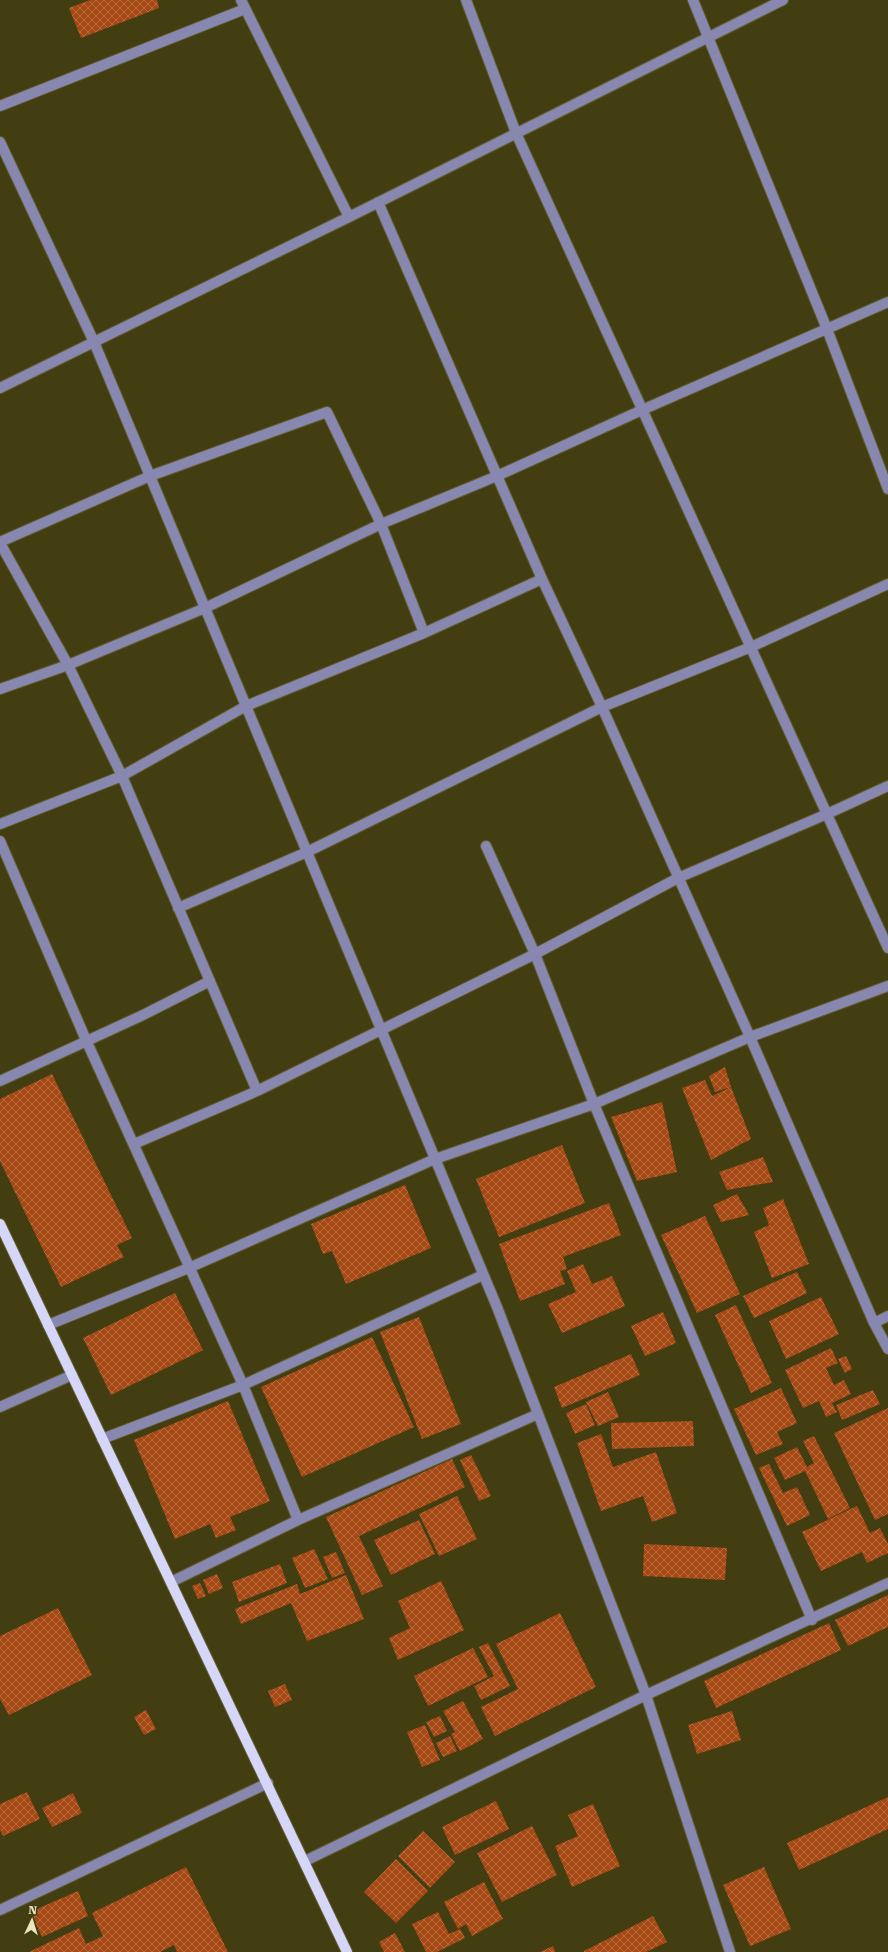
<svg xmlns="http://www.w3.org/2000/svg" width="888" height="1952" font-family="'Roboto Serif',serif">
<defs>
<pattern id="building-cross-hatch" width="8" height="8" patternUnits="userSpaceOnUse"><rect width="8" height="8" fill="#a54814"/><path d="M0 0l8 8M0 8l8-8" fill="none" stroke="#b66b3f"/></pattern>
</defs>
<rect width="100%" height="100%" fill="#423e11"/>
<path fill="url(#building-cross-hatch)" d="M 90,0 L 157,0 L 159,8 L 81,38 L 69,8 Z
M 725,1067 L 731,1087 L 751,1139 L 711,1160 L 682,1088 L 705,1080 L 712,1096 L 731,1087 L 715,1092 L 709,1076 Z
M 52,1074 L 132,1238 L 117,1245 L 124,1257 L 61,1287 L 0,1161 L 0,1099 Z
M 662,1102 L 677,1172 L 637,1181 L 611,1117 Z
M 562,1145 L 585,1203 L 499,1237 L 476,1179 Z
M 763,1157 L 773,1182 L 727,1190 L 719,1172 Z
M 405,1185 L 431,1248 L 346,1284 L 332,1251 L 323,1254 L 311,1224 Z
M 737,1194 L 749,1215 L 721,1222 L 713,1205 Z
M 783,1199 L 809,1264 L 772,1278 L 754,1232 L 769,1225 L 763,1208 Z
M 609,1203 L 621,1235 L 563,1257 L 567,1269 L 560,1271 L 565,1284 L 520,1301 L 499,1244 Z
M 705,1216 L 740,1294 L 697,1313 L 661,1235 Z
M 583,1264 L 592,1284 L 612,1276 L 625,1306 L 562,1333 L 548,1304 L 576,1292 L 567,1271 Z
M 797,1272 L 807,1293 L 754,1318 L 743,1296 Z
M 175,1293 L 203,1350 L 111,1395 L 83,1338 Z
M 821,1297 L 839,1334 L 786,1359 L 769,1321 Z
M 736,1305 L 772,1383 L 751,1393 L 715,1315 Z
M 663,1312 L 676,1343 L 645,1356 L 631,1326 Z
M 419,1317 L 461,1424 L 422,1439 L 380,1332 Z
M 372,1337 L 414,1427 L 302,1477 L 261,1387 Z
M 831,1348 L 838,1363 L 826,1368 L 834,1385 L 844,1380 L 851,1394 L 832,1403 L 837,1412 L 826,1417 L 819,1401 L 803,1408 L 785,1370 Z
M 631,1354 L 640,1375 L 562,1408 L 554,1387 Z
M 846,1356 L 852,1369 L 845,1373 L 838,1359 Z
M 781,1388 L 797,1423 L 777,1432 L 783,1444 L 756,1455 L 734,1409 Z
M 873,1390 L 880,1404 L 842,1420 L 836,1405 Z
M 608,1392 L 619,1417 L 598,1426 L 586,1402 Z
M 228,1401 L 270,1501 L 230,1517 L 236,1530 L 216,1538 L 210,1524 L 175,1539 L 134,1440 Z
M 586,1404 L 595,1425 L 575,1434 L 566,1413 Z
M 888,1408 L 888,1514 L 875,1520 L 834,1433 Z
M 693,1421 L 694,1446 L 612,1449 L 611,1423 Z
M 601,1434 L 613,1467 L 656,1452 L 677,1513 L 652,1522 L 643,1496 L 601,1511 L 577,1443 Z
M 814,1436 L 850,1508 L 828,1519 L 805,1471 L 785,1480 L 774,1458 L 797,1447 L 807,1467 L 814,1463 L 803,1441 Z
M 471,1455 L 491,1496 L 479,1501 L 460,1460 Z
M 452,1459 L 465,1487 L 359,1536 L 383,1586 L 362,1595 L 326,1517 Z
M 769,1464 L 783,1493 L 797,1487 L 810,1515 L 787,1526 L 759,1468 Z
M 457,1496 L 477,1539 L 439,1556 L 419,1514 Z
M 857,1506 L 870,1533 L 880,1528 L 888,1544 L 888,1553 L 867,1563 L 862,1552 L 821,1571 L 802,1532 Z
M 419,1520 L 435,1554 L 391,1575 L 374,1540 Z
M 644,1544 L 727,1548 L 725,1580 L 643,1576 Z
M 314,1549 L 328,1579 L 305,1588 L 292,1558 Z
M 336,1552 L 345,1573 L 332,1578 L 323,1557 Z
M 280,1564 L 287,1583 L 239,1602 L 232,1582 Z
M 217,1574 L 223,1588 L 209,1594 L 203,1580 Z
M 346,1575 L 364,1619 L 307,1641 L 291,1603 L 241,1624 L 235,1609 L 297,1584 L 300,1594 Z
M 441,1581 L 464,1630 L 398,1660 L 389,1638 L 410,1628 L 398,1601 Z
M 200,1583 L 206,1596 L 198,1599 L 192,1586 Z
M 888,1595 L 888,1627 L 848,1646 L 835,1620 Z
M 58,1608 L 92,1675 L 9,1715 L 0,1699 L 0,1636 Z
M 560,1613 L 596,1687 L 495,1736 L 481,1707 L 518,1689 L 496,1644 Z
M 829,1623 L 841,1650 L 716,1708 L 704,1681 Z
M 488,1643 L 510,1686 L 481,1700 L 474,1686 L 494,1676 L 479,1647 Z
M 473,1648 L 488,1677 L 428,1706 L 414,1676 Z
M 285,1684 L 292,1700 L 275,1707 L 268,1691 Z
M 463,1701 L 483,1739 L 460,1751 L 451,1734 L 455,1732 L 443,1711 Z
M 146,1710 L 156,1729 L 144,1735 L 134,1717 Z
M 732,1711 L 741,1740 L 697,1754 L 688,1725 Z
M 440,1716 L 447,1731 L 434,1737 L 426,1722 Z
M 425,1725 L 440,1760 L 422,1767 L 407,1732 Z
M 450,1736 L 457,1751 L 443,1757 L 436,1743 Z
M 27,1792 L 40,1819 L 3,1836 L 0,1830 L 0,1804 Z
M 73,1793 L 82,1813 L 52,1827 L 42,1808 Z
M 888,1797 L 888,1829 L 799,1870 L 787,1843 Z
M 496,1801 L 509,1829 L 455,1855 L 442,1827 Z
M 593,1804 L 620,1866 L 572,1887 L 555,1846 L 578,1836 L 568,1815 Z
M 532,1826 L 557,1875 L 502,1902 L 477,1853 Z
M 423,1831 L 455,1862 L 430,1888 L 398,1856 Z
M 396,1859 L 428,1891 L 396,1923 L 364,1892 Z
M 186,1867 L 228,1952 L 177,1952 L 174,1945 L 160,1952 L 29,1952 L 79,1928 L 86,1944 L 103,1936 L 92,1913 Z
M 764,1867 L 791,1929 L 750,1946 L 723,1885 Z
M 484,1882 L 503,1919 L 472,1936 L 466,1924 L 458,1929 L 444,1902 Z
M 78,1891 L 88,1916 L 42,1937 L 30,1912 Z
M 438,1912 L 449,1934 L 460,1929 L 465,1938 L 437,1952 L 426,1952 L 412,1924 Z
M 653,1916 L 667,1942 L 646,1952 L 584,1952 L 584,1951 Z
M 395,1933 L 405,1952 L 384,1952 L 379,1942 Z
M 553,1946 L 555,1952 L 540,1952 Z"/>
<g fill="none" stroke-linecap="round" stroke-linejoin="round">
<g stroke="#605d30" stroke-width="12">
<path id="minor" d="M 241,0 L 349,217
M 466,0 L 516,133 L 888,948
M 693,0 L 827,329 L 888,489
M 0,106 L 245,9
M 0,142 L 94,342 L 497,1307 L 646,1695 L 730,1952
M 378,202 L 542,579 L 602,707 L 750,1037 L 874,1323 L 888,1349
M 0,388 L 349,217 L 783,0
M 0,542 L 150,476 L 327,412 L 381,524 L 424,633 L 246,706 L 122,776 L 0,824
M 0,543 L 68,665 L 122,776 L 257,1091
M 424,633 L 542,579
M 0,689 L 68,665 L 205,608 L 381,524 L 497,476 L 642,410 L 888,302
M 0,841 L 86,1040 L 243,1385 L 298,1520
M 486,846 L 535,954 L 594,1104 L 812,1620
M 178,908 L 307,852 L 602,707 L 751,647 L 888,584
M 0,1081 L 143,1015 L 210,981
M 134,1144 L 257,1091 L 535,954 L 678,878 L 827,814 L 888,786
M 874,1323 L 888,1316
M 48,1325 L 191,1267 L 435,1159 L 594,1104 L 750,1037 L 888,986
M 0,1407 L 72,1375
M 102,1439 L 243,1385 L 483,1275
M 171,1582 L 298,1520 L 538,1414
M 305,1861 L 646,1695 L 888,1583
M 0,1910 L 268,1783"/>
</g>
<g stroke="#605d30" stroke-width="12">
<path id="major" d="M 0,1224 L 347,1952"/>
</g>
<use href="#minor" stroke="#8787b0" stroke-width="10"/>
<use href="#major" stroke="#d5d6f8" stroke-width="10"/>
</g>
<g transform="translate(32 1920) rotate(4)" stroke="#423e11" stroke-width="3" paint-order="stroke">
<path d="M0-3L7 15L0 10L-7 15Z" fill="#eae8bf"/>
<text y="-6" font-size="11" font-weight="bold" text-anchor="middle" fill="#eae8bf">N</text>
</g>
</svg>
